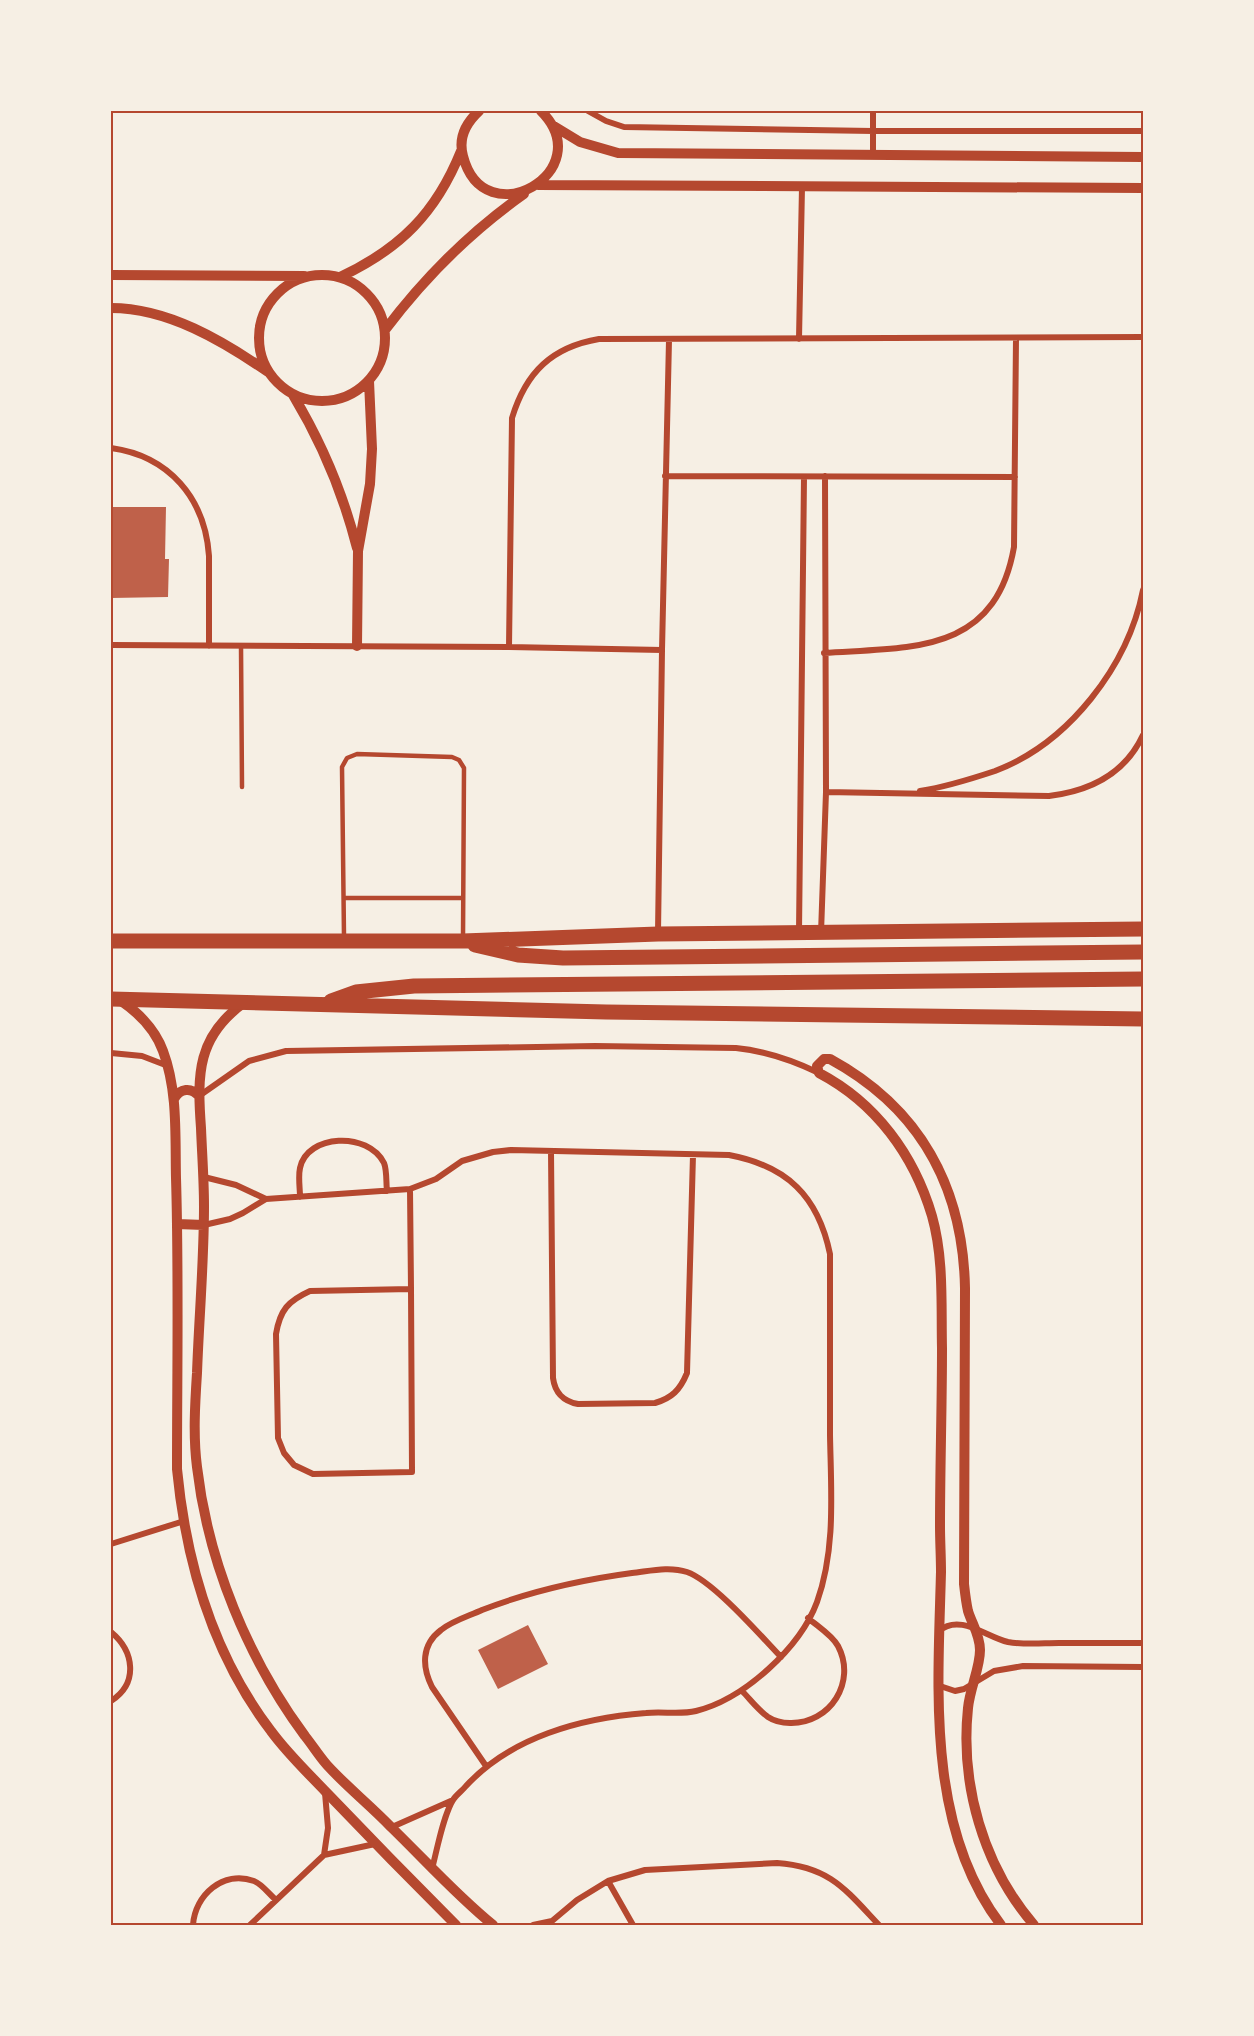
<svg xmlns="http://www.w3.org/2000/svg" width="1254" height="2036" font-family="Bitter,serif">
<rect width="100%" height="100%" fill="#f6efe4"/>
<path fill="#bf614a" d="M 111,507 L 166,507 L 165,559 L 169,559 L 168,597 L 111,598 Z
M 528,1625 L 548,1664 L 498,1689 L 478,1650 Z"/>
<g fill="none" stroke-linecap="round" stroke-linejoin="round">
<path stroke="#b5482f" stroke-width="4.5" d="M 241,646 L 242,787
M 344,898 L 463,898
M 344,937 L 342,767 L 347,758 L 357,754 L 452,757 L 459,760 L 464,768 L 463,938"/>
<path stroke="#b5482f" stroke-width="6" d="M 588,111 L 606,121 L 624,127 L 873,131 L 1143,131
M 873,155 L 873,111
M 799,339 L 802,187
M 111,448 C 169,456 205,498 209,556 L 209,646
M 665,476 L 1015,477
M 111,645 L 509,647 L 662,650
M 509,647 L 512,418 C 526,372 552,347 599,339 L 1143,337
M 824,653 C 911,647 995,655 1014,547 L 1016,338
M 920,791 C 945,787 971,779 995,771 C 1069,743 1128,666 1143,590
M 826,792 L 1049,796 C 1090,791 1125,774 1143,735
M 799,932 L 804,477
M 658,933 L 662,650 L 669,340
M 821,933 L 826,792 L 825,476
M 111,1053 L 142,1056 L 168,1066
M 199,1096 L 249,1061 L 286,1051 L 595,1046 L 736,1048 C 766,1051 792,1060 819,1073
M 551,1151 L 553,1378 C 555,1393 563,1401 578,1404 L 655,1403 C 672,1398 680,1390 687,1373 L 693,1155
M 204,1177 L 236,1185 L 266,1199
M 410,1189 L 411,1289 L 310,1291 C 288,1301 280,1310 276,1334 L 278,1438 L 284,1453 L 294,1465 L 313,1474 L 412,1472 L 411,1289
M 300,1197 C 300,1188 298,1177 300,1168 C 307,1134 368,1131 384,1163 C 387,1170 386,1183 387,1191
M 204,1225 L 230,1219 L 243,1213 L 266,1199 L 410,1189 L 436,1179 L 462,1161 L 493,1152 L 511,1150 L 729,1155 C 787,1166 818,1196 830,1254 C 830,1314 830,1375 830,1435 C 831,1491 836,1549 817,1602 C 800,1648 744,1699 696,1711 C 679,1715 663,1711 646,1713 C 581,1718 511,1737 466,1786 C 462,1791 456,1795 453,1800 C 443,1816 437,1850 432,1869
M 111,1544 L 184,1521
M 939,1631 C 960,1613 986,1637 1008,1642 C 1025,1645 1043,1643 1059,1643 C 1087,1643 1115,1643 1143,1643
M 111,1632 C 134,1651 139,1683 111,1701
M 940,1686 L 955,1691 L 964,1689 L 994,1671 L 1023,1666 L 1143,1667
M 742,1691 C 750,1699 758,1710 768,1717 C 774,1721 783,1723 790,1723 C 830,1724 857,1682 838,1646 C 832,1635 817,1626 808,1618
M 486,1766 L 432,1687 C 422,1667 421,1645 441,1630 C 452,1621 469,1616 482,1610 C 531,1591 580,1580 632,1573 C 650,1571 669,1566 687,1572 C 713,1581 760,1635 781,1657
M 392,1827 L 453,1800
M 324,1855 L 328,1828 L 325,1793
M 608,1881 L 633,1925
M 193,1925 C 195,1895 223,1870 254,1881 C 262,1884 269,1894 276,1900
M 250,1925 L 324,1855 L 375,1844
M 533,1925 L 552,1921 L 577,1900 L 608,1881 L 645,1870 L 777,1863 C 830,1867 845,1889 879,1925"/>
<path stroke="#b5482f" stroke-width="10" d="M 479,111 C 466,123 458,138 463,156 C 484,238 601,171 541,111
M 552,125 L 580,142 L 618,153 L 1143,157
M 538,185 L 1143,188
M 111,275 L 304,276
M259 338a63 63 0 1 1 126 0a63 63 0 1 1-126 0Z
M 340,277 C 400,249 436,213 461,151
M 111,308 C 168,308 223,341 268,372
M 385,330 C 425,277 470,232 524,194
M 293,395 C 322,443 343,493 357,548
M 357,646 L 358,551 L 370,484 L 372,449 L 369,381
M 120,1000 C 139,1013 155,1029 163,1051 C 178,1091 175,1136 176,1178 C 179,1275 177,1372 177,1469 C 186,1563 213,1655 271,1731 C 287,1753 307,1772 326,1792 C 369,1837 412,1881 456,1925
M 245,1002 C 197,1036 197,1074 201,1128 C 202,1154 204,1180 204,1206 C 204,1262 199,1318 197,1373 C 195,1404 193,1436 197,1467 C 208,1562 248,1659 305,1736 C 313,1746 319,1756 327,1765 C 347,1787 371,1806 391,1827 C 425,1860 456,1895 493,1925
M 174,1099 C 180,1088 191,1087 199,1096
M 177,1224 L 204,1225
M 1001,1925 C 926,1827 938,1689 941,1572 C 941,1557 940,1541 940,1526 C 940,1467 942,1407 942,1348 C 941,1305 944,1258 932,1216 C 914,1155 876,1103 819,1073 L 817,1066 L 824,1059 L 830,1059 C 920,1108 963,1187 965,1288 L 964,1584 C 965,1593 966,1602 968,1611 C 972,1624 980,1635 980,1650 C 980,1668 970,1688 968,1708 C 960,1784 983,1866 1034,1925"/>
<path stroke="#b5482f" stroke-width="15" d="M 111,941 L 463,941 L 658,934 L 1143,929
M 475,945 L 518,955 L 563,958 L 1143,952
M 111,999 L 606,1012 L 1143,1019
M 331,1001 L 356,992 L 414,986 L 1143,979"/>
</g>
<rect width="1254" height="2036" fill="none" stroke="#f6efe4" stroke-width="225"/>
<rect x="112" y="112" width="1030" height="1812" fill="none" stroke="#b5482f" stroke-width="2"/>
</svg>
